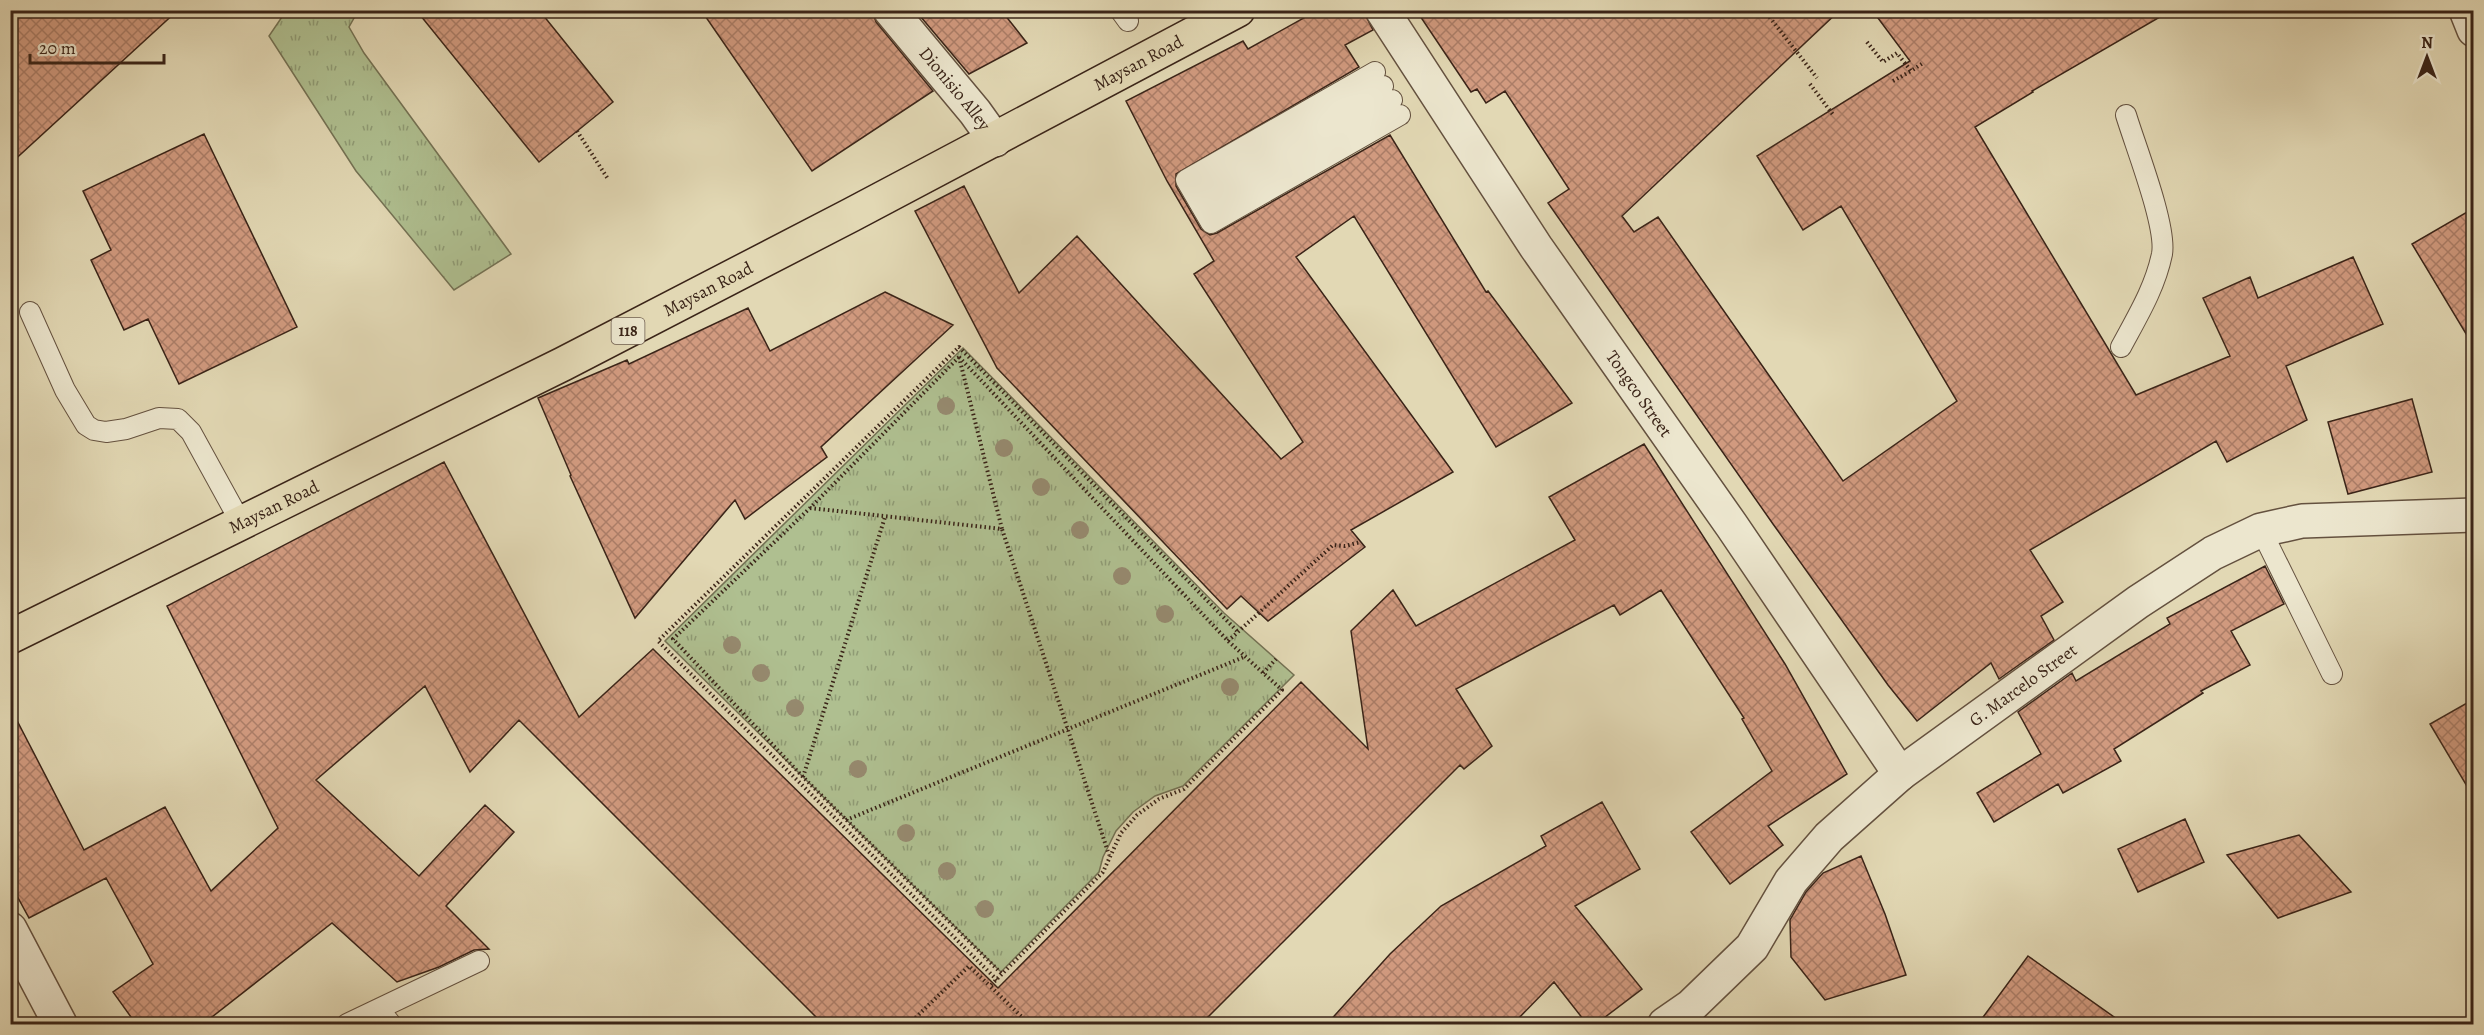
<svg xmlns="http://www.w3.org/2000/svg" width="2484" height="1035" font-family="Alegreya,serif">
<defs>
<pattern id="grass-tufts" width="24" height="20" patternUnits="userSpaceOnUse" patternTransform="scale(1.5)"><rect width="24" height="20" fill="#afbf90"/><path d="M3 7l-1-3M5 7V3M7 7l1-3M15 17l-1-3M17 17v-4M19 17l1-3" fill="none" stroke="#8f9b75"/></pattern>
<pattern id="building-cross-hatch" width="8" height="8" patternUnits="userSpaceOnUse" patternTransform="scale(1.5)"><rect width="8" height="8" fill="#d19a7f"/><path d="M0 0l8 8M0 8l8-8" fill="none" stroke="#ab7d67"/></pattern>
</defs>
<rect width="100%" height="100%" fill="#e2d8b4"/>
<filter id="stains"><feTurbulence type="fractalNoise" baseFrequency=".00333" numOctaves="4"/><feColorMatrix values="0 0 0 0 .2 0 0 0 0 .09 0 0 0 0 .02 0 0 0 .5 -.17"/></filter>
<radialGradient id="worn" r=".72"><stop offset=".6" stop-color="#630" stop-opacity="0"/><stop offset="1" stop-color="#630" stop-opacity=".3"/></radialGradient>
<path fill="url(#grass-tufts)" stroke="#747254" stroke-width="1.5" d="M 286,11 L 358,11 L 349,27 L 364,53 L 511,254 L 454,290 L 356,171 L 269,36 Z
M 963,348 L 1224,613 L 1294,675 L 1183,786 L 1155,796 L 1133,812 L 1116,831 L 1103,857 L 1099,872 L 1001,972 L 665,641 Z"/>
<path fill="url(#building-cross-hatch)" stroke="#3a2418" stroke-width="1.5" d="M 10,10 L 178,10 L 10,164 Z
M 416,10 L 539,10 L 613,102 L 539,162 Z
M 701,10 L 872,10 L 876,22 L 933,91 L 812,171 Z
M 915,10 L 1001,10 L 1027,43 L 969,74 Z
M 1318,10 L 1363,10 L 1373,30 L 1345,45 L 1359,67 L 1176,174 L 1176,186 L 1201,229 L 1210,235 L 1217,233 L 1390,135 L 1486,292 L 1488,291 L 1572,403 L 1496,447 L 1354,216 L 1296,257 L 1453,472 L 1351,530 L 1365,547 L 1268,621 L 1241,596 L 1227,609 L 997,368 L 915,211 L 964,186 L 1019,293 L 1077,236 L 1281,459 L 1303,442 L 1194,274 L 1214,261 L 1167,181 L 1126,101 L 1243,41 L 1248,49 Z
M 1416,10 L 1840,10 L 1622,216 L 1634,232 L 1658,217 L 1843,481 L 1957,401 L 1841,206 L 1803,230 L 1757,156 L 1910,61 L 1872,10 L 2172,10 L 2032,91 L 2033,92 L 1975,127 L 2136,395 L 2230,356 L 2203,298 L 2250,277 L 2258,298 L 2353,257 L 2383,324 L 2286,366 L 2307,420 L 2227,462 L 2216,441 L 2030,550 L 2063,602 L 2041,616 L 2054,640 L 1999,679 L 1991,663 L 1917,721 L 1888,685 L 1773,524 L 1548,203 L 1569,189 L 1505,91 L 1486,103 L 1477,89 L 1471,92 Z
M 204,134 L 297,327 L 179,384 L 148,319 L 124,330 L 91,260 L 111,250 L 83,191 Z
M 2474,208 L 2474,347 L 2412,244 Z
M 885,292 L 953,325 L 821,447 L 827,457 L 745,519 L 735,500 L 635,618 L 570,476 L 571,475 L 538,398 L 627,360 L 629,364 L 748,308 L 770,351 Z
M 2412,399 L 2432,472 L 2348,494 L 2328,422 Z
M 1644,444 L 1785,664 L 1847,774 L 1768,826 L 1783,845 L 1730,884 L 1691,832 L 1772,771 L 1742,719 L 1744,718 L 1661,590 L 1620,615 L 1614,605 L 1456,689 L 1492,746 L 1464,769 L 1460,765 L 1201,1024 L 823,1024 L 519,720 L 470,772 L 425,686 L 316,780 L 419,876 L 485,805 L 514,832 L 446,906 L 489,949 L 474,950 L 439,967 L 397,982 L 332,923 L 203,1024 L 136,1024 L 113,992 L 153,964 L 106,878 L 29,918 L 10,883 L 10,707 L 84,850 L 165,807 L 211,891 L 278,828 L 167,606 L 444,462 L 579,717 L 653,649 L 998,988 L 1301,682 L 1368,749 L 1351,631 L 1393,590 L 1416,626 L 1575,540 L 1549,497 Z
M 2265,566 L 2284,604 L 2231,631 L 2250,665 L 2201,691 L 2203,693 L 2114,749 L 2121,761 L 2063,793 L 2058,784 L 1994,822 L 1977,793 L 2041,754 L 2018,712 L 2072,673 L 2076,681 L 2170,624 L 2167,618 Z
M 2474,699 L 2474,798 L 2430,724 Z
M 1602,802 L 1640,869 L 1575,906 L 1642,989 L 1596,1024 L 1587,1024 L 1554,982 L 1513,1024 L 1327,1024 L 1390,954 L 1441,906 L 1546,846 L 1541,836 Z
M 2185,819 L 2204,862 L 2138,892 L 2118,849 Z
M 2299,835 L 2351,892 L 2278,918 L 2227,855 Z
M 1861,856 L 1885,914 L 1906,975 L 1825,1000 L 1791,957 L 1790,920 L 1806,892 L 1823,873 Z
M 2028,956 L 2124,1024 L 1978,1024 Z"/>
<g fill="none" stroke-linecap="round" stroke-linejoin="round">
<g stroke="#64513f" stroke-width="22">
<path id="service" d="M 1120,10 L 1128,21
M 1375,72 L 1186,180 L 1211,223 L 1400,115
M 1196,196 L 1383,86
M 1203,209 L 1392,100
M 30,312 L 65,390 L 86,425 L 94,430 L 106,432 L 126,429 L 159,418 L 178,419 L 191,432 L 241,523
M 2121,347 C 2137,317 2155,288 2162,254 C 2167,226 2135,145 2126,115
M 2261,530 L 2332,674
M 379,1009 L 391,1024
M 347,1024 L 479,961"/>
</g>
<g stroke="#64513f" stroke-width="36">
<g id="minor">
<path id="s1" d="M 890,10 L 975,112 L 995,140"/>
<path d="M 2466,10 L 2474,30"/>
<path d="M 10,929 L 60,1024"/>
</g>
</g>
<g stroke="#64513f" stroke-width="36">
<g id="tertiary">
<path id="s2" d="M 1382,10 L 1536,247 L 1732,526 L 1900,774"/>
<path id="s3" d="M 1665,1024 L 1691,1006 L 1752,947 L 1791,881 L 1829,837 L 1900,774 L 2138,602 L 2213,553 L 2261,530 L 2302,521 L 2474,515"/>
</g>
</g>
<g stroke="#3a2418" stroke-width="36">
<g id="primary">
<path id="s4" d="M 10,637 L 563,364 L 851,215 L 1238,10"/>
</g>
</g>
<path stroke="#3a2418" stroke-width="4" stroke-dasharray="1.5 3" stroke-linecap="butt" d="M 1764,10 L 1817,78
M 1867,42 L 1883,62 L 1897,53 L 1911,71 L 1923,63
M 1893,81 L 1911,71
M 1810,84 L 1834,116
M 577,131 L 608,179
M 959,357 L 1228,641 L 1282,690 L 1184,789 L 1159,799 L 1137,815 L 1121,833 L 1103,872 L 990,986 L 1029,1024
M 959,357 L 810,508 L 673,639 L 803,777 L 1003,975
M 959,357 L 1002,529
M 810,508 L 1002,529 L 1109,855
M 1228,641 L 1333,545 L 1345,546 L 1361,542
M 1263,673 L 1276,659
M 803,777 L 885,517
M 846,820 L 1244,657
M 997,980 L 658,641 L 959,347 L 1238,632
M 909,1024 L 969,966 L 990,986"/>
<use href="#service" stroke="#ece6ce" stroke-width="20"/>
<use href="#minor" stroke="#ece6ce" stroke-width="33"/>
<use href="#tertiary" stroke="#ece6ce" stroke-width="33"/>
<use href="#primary" stroke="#e2d8b4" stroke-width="33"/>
</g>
<g fill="#968a6f">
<circle cx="946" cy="406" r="9"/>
<circle cx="1004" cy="448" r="9"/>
<circle cx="1041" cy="487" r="9"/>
<circle cx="1080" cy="530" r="9"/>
<circle cx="1122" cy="576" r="9"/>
<circle cx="1165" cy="614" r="9"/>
<circle cx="732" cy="645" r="9"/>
<circle cx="761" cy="673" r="9"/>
<circle cx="1230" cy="687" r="9"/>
<circle cx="795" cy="708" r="9"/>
<circle cx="858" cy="769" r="9"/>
<circle cx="906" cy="833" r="9"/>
<circle cx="947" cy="871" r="9"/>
<circle cx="985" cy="909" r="9"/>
</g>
<g text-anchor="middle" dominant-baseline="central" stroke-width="4.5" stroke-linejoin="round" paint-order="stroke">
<rect fill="#ece6ce" stroke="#6f5e4f" stroke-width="1.5" x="611.5" y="318" width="33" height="26" rx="4.5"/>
<g font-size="16" font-weight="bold" fill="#3a2418">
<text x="628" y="331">118</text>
</g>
<g font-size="18" fill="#3a2418" stroke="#ece6ce">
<text stroke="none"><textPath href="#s4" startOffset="1266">Maysan Road</textPath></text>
<text stroke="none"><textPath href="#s1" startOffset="102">Dionisio Alley</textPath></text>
<text stroke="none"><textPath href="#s4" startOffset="780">Maysan Road</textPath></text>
<text stroke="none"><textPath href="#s2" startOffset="462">Tongco Street</textPath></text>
<text stroke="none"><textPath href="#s4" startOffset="294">Maysan Road</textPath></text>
<text stroke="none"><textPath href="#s3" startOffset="498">G. Marcelo Street</textPath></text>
</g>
</g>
<rect width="2484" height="1035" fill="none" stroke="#e2d8b4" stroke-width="36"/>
<rect x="12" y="12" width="2460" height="1011" fill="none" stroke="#3a2418" stroke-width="3"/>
<rect x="18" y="18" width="2448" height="999" fill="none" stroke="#3a2418" stroke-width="1.5"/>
<g transform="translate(2427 57)" stroke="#ece6ce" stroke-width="4.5" paint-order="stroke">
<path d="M0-4.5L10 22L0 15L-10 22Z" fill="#3a2418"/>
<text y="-9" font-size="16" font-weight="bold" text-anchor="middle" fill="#3a2418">N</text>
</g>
<path d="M30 54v9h134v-9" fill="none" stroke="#3a2418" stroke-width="3"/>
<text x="39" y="54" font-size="18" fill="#3a2418" stroke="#ece6ce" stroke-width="4.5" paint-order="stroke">20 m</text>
<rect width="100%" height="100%" filter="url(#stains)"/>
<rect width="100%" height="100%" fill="url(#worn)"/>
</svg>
